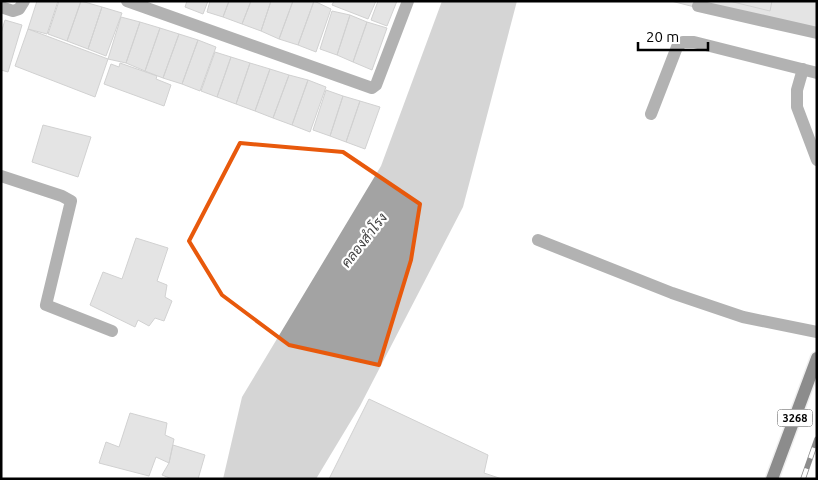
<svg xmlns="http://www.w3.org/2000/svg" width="818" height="480" font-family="Ubuntu,Sarabun,sans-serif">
<rect width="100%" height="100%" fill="#fff"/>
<path fill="#a3a3a3" d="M 442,1 L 517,1 L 463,207 L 360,406 L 316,479 L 223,479 L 242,397 L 381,166 Z"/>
<path fill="#c4c4c4" stroke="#999" d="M 37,1 L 58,1 L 47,34 L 28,29 Z
M 59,1 L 81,1 L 67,41 L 48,34 Z
M 81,1 L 102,7 L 88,49 L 67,41 Z
M 187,1 L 208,1 L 203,14 L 185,7 Z
M 210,1 L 229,1 L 223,17 L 207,12 Z
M 229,1 L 251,1 L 242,24 L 223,17 Z
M 251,1 L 271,1 L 261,31 L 242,24 Z
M 271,1 L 293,1 L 279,39 L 261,31 Z
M 293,1 L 314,1 L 298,45 L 279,39 Z
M 314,1 L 331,9 L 316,52 L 298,45 Z
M 334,1 L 376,1 L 368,19 L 332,5 Z
M 378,1 L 397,1 L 387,26 L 371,20 Z
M 671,1 L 817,1 L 817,38 Z
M 729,1 L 772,1 L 770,11 Z
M 102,7 L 122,13 L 106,56 L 88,49 Z
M 332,11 L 350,15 L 337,55 L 320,49 Z
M 350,15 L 367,22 L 353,62 L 337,55 Z
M 121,17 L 140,22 L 126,63 L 108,59 Z
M 5,20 L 22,25 L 8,72 L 1,70 L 1,33 Z
M 140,22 L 160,28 L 145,71 L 126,63 Z
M 367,22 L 387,28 L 372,70 L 353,62 Z
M 160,28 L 179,34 L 163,78 L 145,71 Z
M 28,29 L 108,59 L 95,97 L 15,66 Z
M 179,34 L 198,40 L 182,84 L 163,78 Z
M 198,40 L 216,47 L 200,91 L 182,84 Z
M 215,52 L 231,57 L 217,97 L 201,91 Z
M 231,57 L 250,63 L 236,104 L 217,97 Z
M 120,63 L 157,76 L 156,79 L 171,85 L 164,106 L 104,84 L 111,64 L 119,67 Z
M 250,63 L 270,69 L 255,111 L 236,104 Z
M 270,69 L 289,75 L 273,118 L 255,111 Z
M 289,75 L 308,80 L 292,125 L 273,118 Z
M 308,80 L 326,87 L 310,132 L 292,125 Z
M 326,90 L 343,96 L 330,136 L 313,130 Z
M 343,96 L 360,101 L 346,142 L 330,136 Z
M 360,101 L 380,107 L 365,149 L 346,142 Z
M 43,125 L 91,137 L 78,177 L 32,162 Z
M 136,238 L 168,248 L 157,281 L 167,285 L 165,297 L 172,301 L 164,321 L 155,318 L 149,326 L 138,320 L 135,327 L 90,305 L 103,272 L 122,279 Z
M 369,399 L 488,455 L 484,473 L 502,479 L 329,479 Z
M 130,413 L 167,423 L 165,435 L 174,439 L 169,463 L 156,457 L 149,476 L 99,463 L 106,442 L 119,447 Z
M 173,445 L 205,455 L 198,479 L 172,479 L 162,475 L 169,463 Z"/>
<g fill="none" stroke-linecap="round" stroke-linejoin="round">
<g stroke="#dbdbdb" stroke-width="15">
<path id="major" d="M 772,479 L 817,358"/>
</g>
<path stroke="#555" stroke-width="12" d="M 127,1 L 372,88 L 376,85 L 408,1
M 698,6 L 817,33
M 1,7 L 13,11 L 19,9 L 24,1
M 803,69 L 797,90 L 797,107 L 817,160
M 651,114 L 677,47 L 683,42 L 694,42 L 817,73
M 1,176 L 62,196 L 71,201 L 46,305 L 112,331
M 538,240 L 672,293 L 743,317 L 817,332"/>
<use href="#major" stroke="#000" stroke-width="12"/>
<g stroke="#000" stroke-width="5.5">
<path id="rail" d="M 803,479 L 817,439"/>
</g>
<use href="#rail" stroke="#fff" stroke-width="4" stroke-dasharray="11" stroke-linecap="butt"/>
</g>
<path d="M0 0H818V480H0ZM 240,143 L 343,152 L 420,204 L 411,260 L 379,365 L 289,345 L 222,295 L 189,241 Z" fill="#fff" fill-opacity=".55" fill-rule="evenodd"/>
<path fill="none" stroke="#e8590c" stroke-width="4" stroke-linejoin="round" d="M 240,143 L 343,152 L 420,204 L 411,260 L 379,365 L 289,345 L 222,295 L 189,241 Z"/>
<g text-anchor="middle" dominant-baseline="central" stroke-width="4.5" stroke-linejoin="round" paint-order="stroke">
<rect fill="#fff" stroke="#4c4c4c" stroke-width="1" x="777.5" y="409.5" width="35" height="17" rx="4"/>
<g font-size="11" font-weight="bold" fill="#000">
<text x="795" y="418">3268</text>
</g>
<g font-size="14" font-style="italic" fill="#444" stroke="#fff">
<text transform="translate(364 240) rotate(-52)">คลองสำโรง</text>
</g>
</g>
<rect width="818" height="480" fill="none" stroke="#000000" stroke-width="5"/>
<path d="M638 42v8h70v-8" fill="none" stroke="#000000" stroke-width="2.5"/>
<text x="646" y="42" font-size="15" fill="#000000" stroke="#ffffff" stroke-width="4" paint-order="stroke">20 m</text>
</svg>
